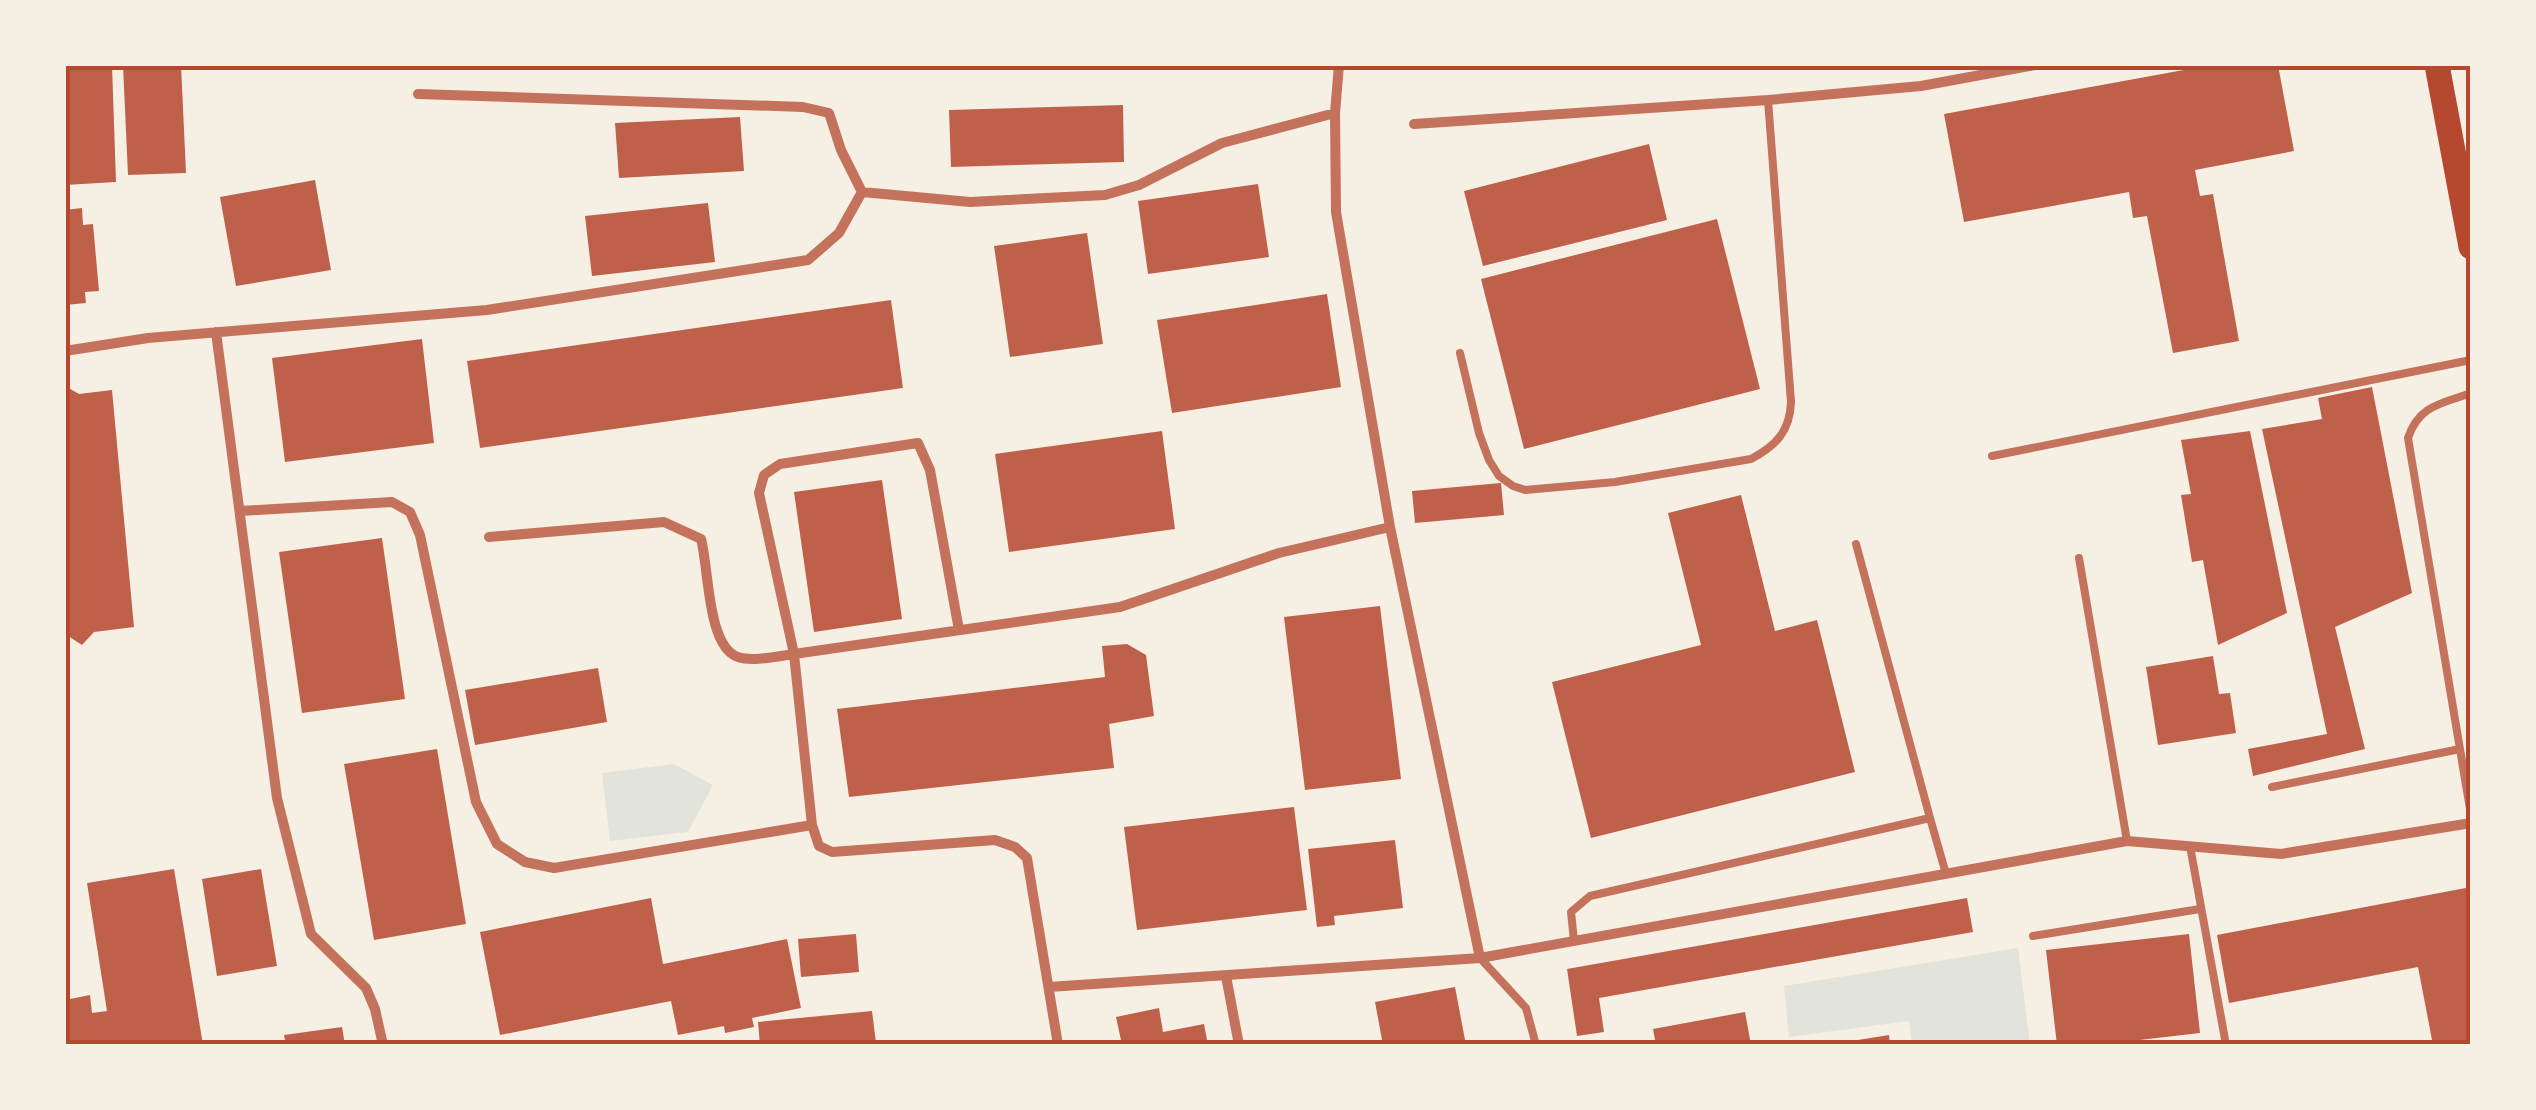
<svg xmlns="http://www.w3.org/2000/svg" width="2536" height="1110" font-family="Ubuntu,sans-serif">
<rect width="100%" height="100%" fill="#f6efe4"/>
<path fill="#e2e4dc" d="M 674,764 L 713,785 L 688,832 L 610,841 L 602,773 Z
M 2018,948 L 2030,1045 L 1912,1045 L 1909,1021 L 1789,1037 L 1784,986 Z"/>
<path fill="#bf614a" d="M 112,65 L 116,182 L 65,185 L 65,68 Z
M 123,65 L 181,65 L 186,173 L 128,175 Z
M 870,65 L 980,65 L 980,68 L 870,70 Z
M 2211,65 L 2278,65 L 2294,151 L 2195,170 L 2200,196 L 2213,194 L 2239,341 L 2173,353 L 2147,216 L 2133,218 L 2129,192 L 1964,222 L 1944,114 Z
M 1123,105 L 1124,162 L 951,167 L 949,110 Z
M 740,117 L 744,171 L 619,178 L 615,123 Z
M 1649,144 L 1667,220 L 1483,266 L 1464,191 Z
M 315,180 L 331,270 L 236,286 L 220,197 Z
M 1258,184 L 1269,257 L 1148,274 L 1138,201 Z
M 708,203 L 715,262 L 592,276 L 585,216 Z
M 82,208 L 83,225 L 93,224 L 99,291 L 85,292 L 86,303 L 65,305 L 65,210 Z
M 1717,219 L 1760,389 L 1524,449 L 1481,279 Z
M 1087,233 L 1103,344 L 1010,357 L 994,246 Z
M 1327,294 L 1341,387 L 1172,413 L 1157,320 Z
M 891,300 L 903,388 L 480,448 L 467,361 Z
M 422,339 L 434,443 L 285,462 L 272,358 Z
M 65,386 L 79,394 L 112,390 L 134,627 L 94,632 L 82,645 L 65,634 Z
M 2372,387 L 2412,593 L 2335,627 L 2365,749 L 2253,776 L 2248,749 L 2327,734 L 2262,429 L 2322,419 L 2318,398 Z
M 1162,431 L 1175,529 L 1009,552 L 995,454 Z
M 2250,431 L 2287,613 L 2218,645 L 2203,560 L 2192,562 L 2181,495 L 2191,494 L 2181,440 Z
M 882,480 L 902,619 L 814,632 L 794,492 Z
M 1501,483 L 1504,515 L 1415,523 L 1412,491 Z
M 1741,495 L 1775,631 L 1817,620 L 1855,772 L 1591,838 L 1552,682 L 1701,645 L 1668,513 Z
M 382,538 L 405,699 L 302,713 L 279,552 Z
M 1380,606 L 1401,779 L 1305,790 L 1284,617 Z
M 1127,644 L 1146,655 L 1154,716 L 1109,724 L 1114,768 L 849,797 L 837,709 L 1105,677 L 1102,646 Z
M 2213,656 L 2219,694 L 2230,693 L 2236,733 L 2158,745 L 2146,667 Z
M 598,668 L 607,722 L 475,745 L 465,690 Z
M 437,749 L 466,924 L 374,940 L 344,764 Z
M 1294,807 L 1307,910 L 1137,930 L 1124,827 Z
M 1395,840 L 1403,908 L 1334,916 L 1335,925 L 1317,927 L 1308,849 Z
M 174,869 L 203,1045 L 65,1045 L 65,1000 L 90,995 L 92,1013 L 107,1011 L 87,883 Z
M 261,869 L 277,966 L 217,976 L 202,879 Z
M 2471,887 L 2471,1045 L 2433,1045 L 2418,967 L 2229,1003 L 2217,935 Z
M 651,898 L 663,964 L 787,939 L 801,1008 L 752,1018 L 754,1027 L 725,1033 L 724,1026 L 678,1035 L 671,1001 L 500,1035 L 480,932 Z
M 1967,898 L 1973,932 L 1599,998 L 1604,1032 L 1577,1036 L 1567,969 Z
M 856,934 L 859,972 L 801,977 L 798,939 Z
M 2189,934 L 2200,1033 L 2096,1045 L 2057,1045 L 2046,950 Z
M 1455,987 L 1466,1045 L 1383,1045 L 1375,1002 Z
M 1159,1008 L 1163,1032 L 1204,1024 L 1208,1045 L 1122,1045 L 1116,1017 Z
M 872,1011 L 876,1043 L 760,1045 L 758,1022 Z
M 1745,1012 L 1751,1045 L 1656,1045 L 1653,1029 Z
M 342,1027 L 345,1045 L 286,1045 L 284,1035 Z
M 1889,1035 L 1890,1045 L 1839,1045 L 1839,1043 Z"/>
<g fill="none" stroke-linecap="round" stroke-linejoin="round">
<path stroke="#c5725c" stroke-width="8" d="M 1460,353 L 1479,433 L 1489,460 L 1499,476 L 1513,486 L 1525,490 L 1615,482 L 1751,459 C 1776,446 1790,431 1791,402 L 1768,100
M 2471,393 C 2441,404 2419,405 2408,438 L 2471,815
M 1992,456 L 2471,360
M 1856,544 L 1930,818
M 2079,558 L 2127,841
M 2272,787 L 2460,749
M 2190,846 L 2226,1045
M 2033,936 L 2200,909
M 1574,941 L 1571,912 L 1590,896 L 1930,818 L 1946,874
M 1480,958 L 1526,1008 L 1536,1045"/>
<path stroke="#c5725c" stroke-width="10" d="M 1339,65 L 1335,113 L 1336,212 L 1390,527 L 1480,958
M 418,94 L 803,107 L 829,113 L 841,150 L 862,192
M 1414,124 L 1768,100 L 1921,86 L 2035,65
M 216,332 L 277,798 L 311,934 L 366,988 L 375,1009 L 383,1045
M 65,351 L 148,338 L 487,310 L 808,260 L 839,233 L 862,192 L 970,202 L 1105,195 L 1139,185 L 1222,143 L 1335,113
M 240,511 L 392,502 L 410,512 L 420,535 L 476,802 L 497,844 L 525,862 L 554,868 L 812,825
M 489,537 L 664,522 L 701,539 C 709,568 707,647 738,657 C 753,662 778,656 794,654 L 812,825 L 819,846 L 832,852 L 995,840 L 1015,847 L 1027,858 L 1058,1045
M 959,630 L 930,470 L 918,443 L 780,464 L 764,475 L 759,493 L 794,654 L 1120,607 L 1279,553 L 1390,527
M 1226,976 L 1239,1045
M 1049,987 L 1480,958 L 2127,841 L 2281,854 L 2471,823"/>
<path stroke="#b5482f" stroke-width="25" d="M 2437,65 L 2471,247"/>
</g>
<rect width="2536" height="1110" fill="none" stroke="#f6efe4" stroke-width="135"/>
<rect x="68" y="68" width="2400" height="974" fill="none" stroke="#b5482f" stroke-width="4"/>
</svg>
